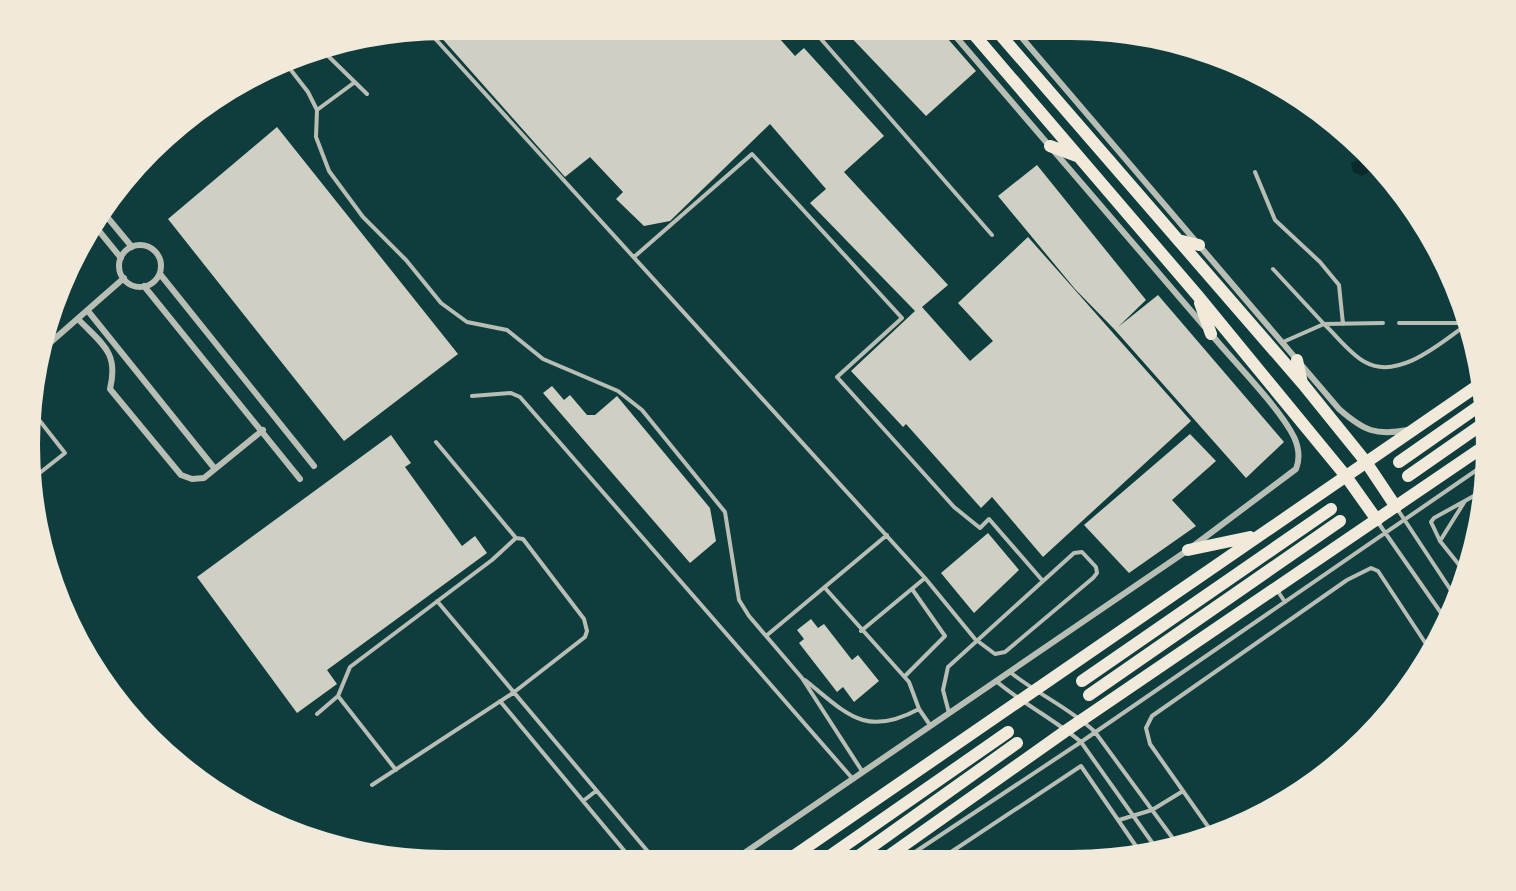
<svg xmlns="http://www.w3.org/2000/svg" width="1516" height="891" font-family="Barlow,sans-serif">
<rect width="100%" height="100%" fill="#0f3d3e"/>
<path fill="#0a2a2b" d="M 1368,157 L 1377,167 L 1362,176 L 1353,172 L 1351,163 Z"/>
<path fill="#cfcfc3" d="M 446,30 L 772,30 L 795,56 L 804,48 L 884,136 L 844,172 L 948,285 L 922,307 L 970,361 L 993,341 L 958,303 L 1028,237 L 1191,421 L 1043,557 L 992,497 L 981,508 L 906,424 L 903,427 L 851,371 L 915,311 L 810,203 L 826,189 L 770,124 L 670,221 L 644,226 L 616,199 L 623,192 L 590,157 L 565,177 L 439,35 Z
M 845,31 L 941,31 L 976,71 L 926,116 Z
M 277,127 L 458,354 L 344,441 L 168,219 Z
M 1037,165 L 1146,300 L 1118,327 L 1158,295 L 1284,442 L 1246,478 L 1115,330 L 1075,289 L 998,196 Z
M 552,386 L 564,400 L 570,395 L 587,415 L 595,415 L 617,396 L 710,508 L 716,541 L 690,563 L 543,393 Z
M 1190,434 L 1216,461 L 1172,500 L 1196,526 L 1129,573 L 1084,525 Z
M 391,435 L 411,463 L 405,467 L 462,546 L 475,536 L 487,553 L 327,670 L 337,684 L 297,713 L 197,577 Z
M 988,533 L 1019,570 L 974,613 L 941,573 Z
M 811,619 L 818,628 L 824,624 L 852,660 L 858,655 L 879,681 L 854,702 L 843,687 L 837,692 L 799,643 L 804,639 L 797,630 Z"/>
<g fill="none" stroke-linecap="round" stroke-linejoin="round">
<path stroke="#b8beb3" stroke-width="4" d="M 814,31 L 992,235
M 430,33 L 925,578 L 975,639 L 995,654 L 1005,652 L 1093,578 L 1097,573 L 1096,567 L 1082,552 L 1074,553 L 948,667 L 943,690 L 949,713
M 322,50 L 367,94
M 287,65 L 308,92 L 317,110 L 316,137 L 329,171 L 363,217 L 406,260 L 441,303 L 467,322 L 507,330 L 543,359 L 618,391 L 642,410 L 725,512 L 739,600 L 749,616 L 802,678 L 862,771
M 317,110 L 355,82
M 1255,172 L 1275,220 L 1320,262 L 1339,285 L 1343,324
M 634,257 L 752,154 L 902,318 L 837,377 L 954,507 L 980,528 L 989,519 L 1042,580
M 1273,269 L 1324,324 L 1383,323
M 1399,323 L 1465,323
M 1283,342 L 1324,324 C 1337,336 1350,354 1365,362 C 1398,381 1441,343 1466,325
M 472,396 L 511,393 L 520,397 L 852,778
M 436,442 L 516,538
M 32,479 L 65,453 L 36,416
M 1398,510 L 1456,598
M 1377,521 L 1446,620
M 1440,541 L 1465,501
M 1464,571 L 1440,541 L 1431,522 L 1434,518 L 1481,492
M 825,588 L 909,682 L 919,709 L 930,725
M 1277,590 L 1285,602
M 437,601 L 655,860
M 861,631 L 925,578
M 766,636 L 887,535
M 1010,672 C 1037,694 1070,708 1095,732 L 1177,844
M 905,676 L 945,636 L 912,589
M 805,680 C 847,714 865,738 919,709
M 996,681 C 1023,704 1054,719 1081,742 L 1156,848
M 338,696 L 396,770
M 500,701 L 632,860
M 317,714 L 338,696 L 350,667 L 492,560 L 516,538 L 523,539 L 584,619 L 587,631 L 585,637 L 513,693 L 372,785
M 583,801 L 596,791
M 1119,820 L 1152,810 L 1183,791
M 1214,835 L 1150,744 L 1146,728 L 1152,716 L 1347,580 L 1371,568 L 1378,571 L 1430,650
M 903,860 L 1081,742 L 1484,465
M 939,860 L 1081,766 L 1140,852"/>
<path stroke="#b8beb3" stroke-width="6" d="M 951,31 L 1204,326
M 1016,31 L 1339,409 C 1364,431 1376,436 1408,430
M 103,212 L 132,247
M 95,226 L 121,258
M119 266a21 21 0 1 1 42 0a21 21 0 1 1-42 0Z
M 160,274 L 314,466
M 144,286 L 300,479
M 88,311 L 215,469
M 78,319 C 102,344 119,352 110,389 L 181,475 L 192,479 L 204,478 L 263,430
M 43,349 L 124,278
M 734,860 L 1188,550 L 1296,469 C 1300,459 1299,448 1294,437 C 1279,407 1234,362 1211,334"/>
<path stroke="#f1e9da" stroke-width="12" d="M 971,31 L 1198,296 L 1345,475 L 1377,520
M 997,31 L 1303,384 L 1366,462 L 1396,507
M 1050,146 L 1077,156
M 1178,240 L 1199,245
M 1200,303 L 1211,334
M 1297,360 L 1302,383"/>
<path stroke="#f1e9da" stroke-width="12" d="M 1399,462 L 1482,404
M 1408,476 L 1484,423
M 1188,550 L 1250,537
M 1082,681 L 1331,509
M 1089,695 L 1340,521
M 788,860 L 1480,384
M 824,860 L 1008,732
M 853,860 L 1017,743
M 883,860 L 1067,730 L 1486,445"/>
</g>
<path d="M0 0H1516V891H0ZM445 40H1071A405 405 0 0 1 1476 445V445A405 405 0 0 1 1071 850H445A405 405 0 0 1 40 445V445A405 405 0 0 1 445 40Z" fill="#f1e9da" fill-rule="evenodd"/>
</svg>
